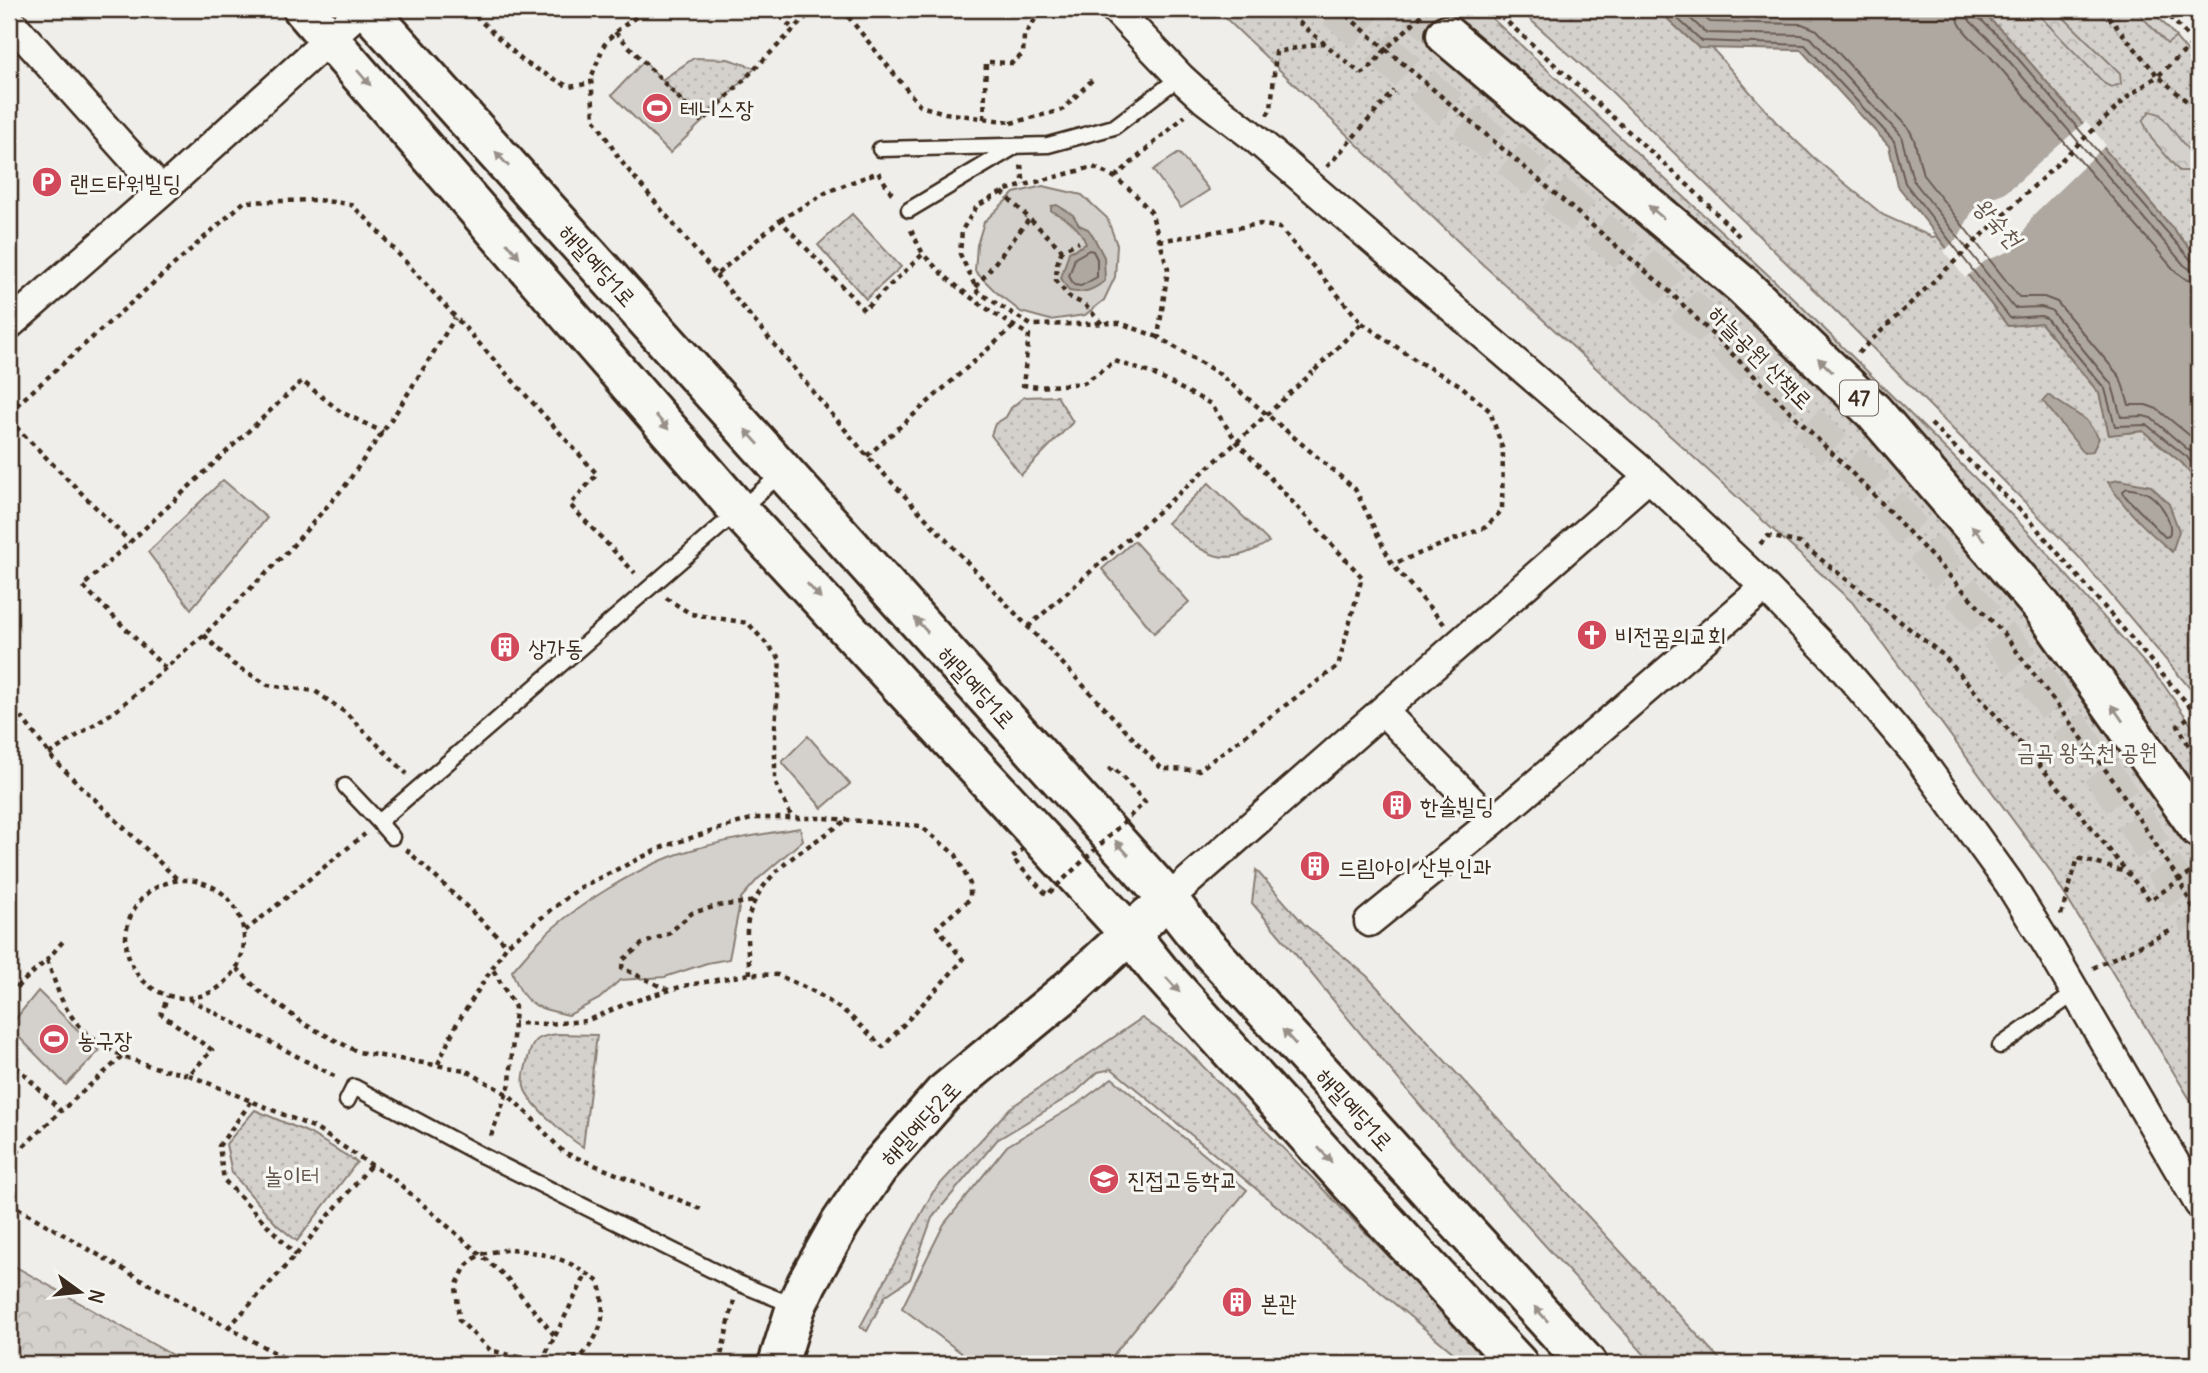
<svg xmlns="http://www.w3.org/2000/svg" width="2208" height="1373" font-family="Delius,'Poor Story',sans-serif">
<defs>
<pattern id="grass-dots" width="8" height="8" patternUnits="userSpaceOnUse" patternTransform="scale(1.75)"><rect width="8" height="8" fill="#d4d1cc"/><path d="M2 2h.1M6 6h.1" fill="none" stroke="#b7b4af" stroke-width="1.8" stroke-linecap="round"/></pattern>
<pattern id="forest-crowns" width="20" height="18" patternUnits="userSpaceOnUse" patternTransform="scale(1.75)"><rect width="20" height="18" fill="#d4d1cc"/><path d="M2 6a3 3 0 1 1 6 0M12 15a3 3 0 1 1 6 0" fill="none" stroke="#b7b4af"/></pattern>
</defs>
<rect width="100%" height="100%" fill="#efeeea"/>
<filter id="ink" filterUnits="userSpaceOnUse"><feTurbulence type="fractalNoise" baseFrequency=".0143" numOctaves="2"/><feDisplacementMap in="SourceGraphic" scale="14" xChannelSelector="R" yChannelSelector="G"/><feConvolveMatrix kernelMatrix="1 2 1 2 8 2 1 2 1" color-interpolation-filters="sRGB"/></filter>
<g filter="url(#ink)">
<path fill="url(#grass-dots)" stroke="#887e75" stroke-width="2" d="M 1216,9 L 1482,9 L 1792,297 L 1983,486 L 2031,535 L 2163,684 L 2197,733 L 2199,737 L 2199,1114 L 2049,869 L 1852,602 L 1467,250 Z
M 1518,9 L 1657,9 L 1699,48 L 1712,48 L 1776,122 L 1813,157 L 1883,215 L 1932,237 L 1937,236 L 2008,326 L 2041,323 L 2099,393 L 2109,435 L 2143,431 L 2182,463 L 2199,484 L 2199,699 L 2078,556 L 1856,331 L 1611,91 Z
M 1979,9 L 2151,9 L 2199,65 L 2199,259 L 2008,37 Z
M 694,58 L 728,59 L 755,68 L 702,122 L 662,80 Z
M 852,214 L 901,267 L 866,299 L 818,245 Z
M 1057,396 L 1073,422 L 1021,475 L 991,435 L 995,424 L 1006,417 L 1011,408 L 1024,397 Z
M 223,480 L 267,518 L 191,609 L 148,552 Z
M 1209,483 L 1269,542 C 1221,571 1205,554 1167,523 Z
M 1256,870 L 1304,924 L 1367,976 L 1724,1364 L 1653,1364 C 1577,1280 1500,1197 1425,1111 C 1366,1042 1311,971 1252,903 Z
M 1142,1018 L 1185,1048 L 1494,1364 L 1458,1364 L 1461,1359 L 1112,1069 L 1098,1072 L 1076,1092 L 997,1140 L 932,1218 L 910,1279 L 885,1296 L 867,1331 L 860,1327 L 933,1192 L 1010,1108 Z
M 558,1034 L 597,1035 L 583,1147 C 568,1138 532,1106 525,1090 C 521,1080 526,1067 528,1058 C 533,1038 539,1036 558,1034 Z
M 255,1110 L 309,1133 L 357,1162 L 297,1241 L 277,1225 L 232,1173 L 226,1144 Z"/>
<path fill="url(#forest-crowns)" stroke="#887e75" stroke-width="2" d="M 2033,9 L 2055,9 L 2120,73 L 2121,84 L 2111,87 L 2105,84 Z
M 2150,111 L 2160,114 L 2196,160 L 2189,171 L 2179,171 L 2151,138 L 2143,121 Z
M 9,1263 L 188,1364 L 9,1364 Z"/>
<path fill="#d4d1cc" stroke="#887e75" stroke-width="2" d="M 2135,9 L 2151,9 L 2176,37 L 2167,44 Z
M 644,61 L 702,122 L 670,153 L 612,95 Z
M 1179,153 L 1209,190 L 1181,208 L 1153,170 Z
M 1043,186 L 1082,195 L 1107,218 L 1117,245 L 1115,277 L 1104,300 L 1085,315 L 1050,320 L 1021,312 L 996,292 L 975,271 L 977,245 L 984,222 L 1014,193 Z
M 1134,541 L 1189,602 L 1154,633 L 1102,569 Z
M 808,736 L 850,784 L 822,808 L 782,762 Z
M 800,828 L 803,840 L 758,879 L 741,898 L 729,959 L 707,963 L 665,977 L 620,980 L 599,999 L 569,1015 C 535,1007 524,1007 512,971 C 520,962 528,952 537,943 C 571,908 642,864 688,851 C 725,840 762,834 800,828 Z
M 38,991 L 99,1051 L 66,1085 L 9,1027 Z
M 1112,1078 L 1247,1190 L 1106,1364 L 976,1364 L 902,1308 L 944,1224 L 1007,1146 L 1076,1105 Z"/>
<path fill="#afa8a1" stroke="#81766d" stroke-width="2" d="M 1657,9 L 1979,9 L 2008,37 L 2199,259 L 2199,484 L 2182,463 L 2143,431 L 2109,435 L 2099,393 L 2041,323 L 2008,326 L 1898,186 L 1889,146 L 1801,50 L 1699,48 Z
M 1057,205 L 1073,215 L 1079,225 L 1088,229 L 1093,236 L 1104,257 L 1105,281 C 1093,290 1084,294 1069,291 L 1061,278 L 1069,252 L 1086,244 C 1080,227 1067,218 1051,211 L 1051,206 Z
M 2048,395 L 2086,420 L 2099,438 L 2093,451 L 2084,453 L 2043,401 Z
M 2120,480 L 2151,486 L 2169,504 L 2179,531 L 2172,552 C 2148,531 2125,510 2108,482 Z"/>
<path fill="#efeeea" d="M 2086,121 L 2106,145 L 2033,215 L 2013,250 L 1985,261 L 1965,278 L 1944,251 L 1958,238 L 1973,210 L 1985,200 L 2006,192 L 2016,184 Z"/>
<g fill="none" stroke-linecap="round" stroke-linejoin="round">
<path stroke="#695c52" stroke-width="2" d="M 1667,9 L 1702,41 L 1805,45 L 1894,141 L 1905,183 L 2010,318 L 2041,316 L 2046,318 L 2105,389 L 2115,426 L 2147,425 L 2187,457 L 2199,473
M 1680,9 L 1706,33 L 1801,35 L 1811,38 L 1901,136 L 1913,180 L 2014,308 L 2041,307 L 2051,310 L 2112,385 L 2121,417 L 2143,416 L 2151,418 L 2199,459
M 1695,9 L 1710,22 L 1802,24 L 1817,30 L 1909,129 L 1914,139 L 1923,175 L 2019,297 L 2044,297 L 2057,302 L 2120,377 L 2129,405 L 2146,405 L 2157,409 L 2199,443
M 1956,9 C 1956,29 1975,41 1989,55 L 2176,272 L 2187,280 L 2199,282
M 1966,9 L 1970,21 L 1997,47 L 2184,265 L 2191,270 L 2199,271
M 1975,9 L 1977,16 L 2003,41 L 2191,260 L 2199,262
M 1089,250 L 1093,251 L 1097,259 L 1097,277 L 1081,286 L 1074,285 L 1069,276 L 1075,258 Z
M 2127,488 C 2134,490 2144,490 2150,495 C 2161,503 2174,522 2169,536 L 2165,537 L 2125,496 L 2123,491 Z"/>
<path stroke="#cbc7c1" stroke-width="38" stroke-dasharray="38 19" stroke-linecap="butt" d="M 1336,9 L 1432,94 L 1659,279 L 1872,485 L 2040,684 L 2130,812 L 2199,923
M 1415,9 L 1446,35"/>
<g stroke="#3b2a1e" stroke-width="19">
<path id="lane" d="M 880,149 L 1048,145 L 1114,127 L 1180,77
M 909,210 L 1016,146
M 345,786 L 379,822 L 782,473
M 379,822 L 392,837
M 2000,1046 L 2075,993
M 347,1101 L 354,1087 L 483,1156 L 738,1283 L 795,1306"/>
</g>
<g stroke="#3b2a1e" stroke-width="33">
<path id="street" d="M 1115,9 L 1180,77 L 1204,99 L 1250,134 L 1649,477 L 1765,587 L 1837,661 L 1916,754 L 2009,883 L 2052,952 L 2199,1204
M 9,20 L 162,191
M 9,325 L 162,191 L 362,9
M 1383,711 L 1492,822 L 1765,587
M 1168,899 L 1649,477
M 1369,922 L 1492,822"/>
</g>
<g stroke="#3b2a1e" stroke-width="44">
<path id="secondary" d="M 303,9 L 739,511 L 1129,933 L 1160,972 L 1350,1183 L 1518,1364
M 367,9 L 1168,899 L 1197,936 L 1587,1364
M 778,1364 L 796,1307 L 807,1283 L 840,1224 L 878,1168 L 943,1094 L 1071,988 L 1149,916"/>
</g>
<g stroke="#3b2a1e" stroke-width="44">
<path id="highway" d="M 1446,35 L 1742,285 L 1873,411 L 2042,607 L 2199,828"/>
</g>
<path stroke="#3b2a1e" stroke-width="4.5" stroke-dasharray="5 5" stroke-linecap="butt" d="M 468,9 L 524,62 L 569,87 L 591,83
M 654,9 L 643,12 L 615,32 L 604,45 L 591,78 L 594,118 L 620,160 L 716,275 L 780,220 L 864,310 L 923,254 C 956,290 987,310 1029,335 L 1023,385 L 1039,387 L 1084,383 L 1115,361 L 1153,374 L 1211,404 L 1237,442 L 1362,577 L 1338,666 L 1199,770 L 1162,769 L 867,456 L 716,275
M 773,9 L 793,29
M 842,9 L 920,106 L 945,113 L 1011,122
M 1283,9 L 1361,74
M 1339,9 L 1386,49
M 1493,9 L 1690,187 L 1739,236
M 2102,9 L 2158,76 L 2199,112
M 2163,9 L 2199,49
M 615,32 L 702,122 L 814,9
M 1267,115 L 1271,109 L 1276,52 L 1322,43
M 984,119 L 986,62 L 1012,63 L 1023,54 L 1024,36 L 1040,12 L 1037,9
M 1011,123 L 1062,110 L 1094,78
M 1021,165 L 1024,185
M 1327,167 L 1394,91
M 1115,177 L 1185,116
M 1002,192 L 1062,250 L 1079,242
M 780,220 L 829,191 L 878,172 L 894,197
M 911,230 L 923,254
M 1159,241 L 1260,224 L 1280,228 L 1362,323 L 1313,372
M 1062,250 L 1057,264 L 1056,280 L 1068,296 L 1085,305 L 1102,324
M 976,287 L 1030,218
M 1362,323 L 1417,361 L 1460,385 L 1490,411 L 1503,450 L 1502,510 L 1486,527 L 1393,564
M 1158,337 L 1120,323 L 1031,325 L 978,292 L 960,254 L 962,230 L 977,206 L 1006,190 L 1093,167 L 1114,177 L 1133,192 L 1151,212 L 1168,269 L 1158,337 L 1218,373 L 1355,489 L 1392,564 L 1444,624
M 1858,353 L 2130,95 L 2158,76 L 2194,43
M 9,412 L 244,202 L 317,200 L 350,204 L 366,218 L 597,474 L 570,505 L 635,573
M 9,420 L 130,542
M 1931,424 L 2027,517 L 2199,717
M 867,456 L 1014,326
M 1760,544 L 1768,536 L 1800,543 L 1943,655 L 2068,798 L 2127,872
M 666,598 L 691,614 L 748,623 L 780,659 L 775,727 L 775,782 L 792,818
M 1028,627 L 1237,442
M 204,635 L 233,664 L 268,685 L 315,691 L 346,713 L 407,774
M 165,668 L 83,586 L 302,381 L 341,412 L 383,432
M 9,700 L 53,759 L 177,879
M 2196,712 L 2178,725 L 2199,765
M 49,754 L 118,709 L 204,635 L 288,551 L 345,486 L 397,411 L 455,318
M 406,849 L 507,945
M126 939a59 59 0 1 1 118 0a59 59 0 1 1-118 0Z
M 2061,915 L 2078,858 L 2126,872
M 245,931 L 365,834
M 47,960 C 53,975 57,992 65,1006 C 90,1051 142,1066 189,1075 L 212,1050 L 161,1014 L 168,996
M 237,968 L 259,991 L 306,1025 L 358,1052 L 465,1070 L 507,1094 L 530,1116 L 563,1152 L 701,1209
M 2093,968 L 2170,931
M 750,974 C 749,958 745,936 748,920 C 758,873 808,847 844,822
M 668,990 L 622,968 L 623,960 L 642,944 L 668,934 L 692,913 L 717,906 L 756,901
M 9,994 L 47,960 L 65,939
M 189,999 L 338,1078
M 9,1059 L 61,1111 L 123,1056
M 438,1064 L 456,1025 L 507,945 L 579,888 L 665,846 L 754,818 L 825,818 L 920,826 L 956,855 L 970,884 L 970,899 L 937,927 L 963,960 L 883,1047 L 848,1014 L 815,992 L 778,975 L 750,974 L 683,986 L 628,1003 L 586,1021 L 546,1024 L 514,1023
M 189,1075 L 313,1127 L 396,1181 L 506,1277 L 555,1336 L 540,1364
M 251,1102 L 219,1146 L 224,1180 L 296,1255
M 491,1136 L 510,1084 L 515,1007 L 492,968
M 9,1160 L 61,1111
M 9,1203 L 133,1275 L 295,1364
M 511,1249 C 552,1255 567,1258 600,1283 C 606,1317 603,1331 581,1357 L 541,1363 L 490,1350 L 459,1320 L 456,1286 L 466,1266 L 480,1254 Z
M 228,1328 L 296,1255 L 371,1165
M 555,1336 L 587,1273
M 719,1364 L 734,1300"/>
<use href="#lane" stroke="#f6f6f2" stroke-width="14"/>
<use href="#street" stroke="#f6f6f2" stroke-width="28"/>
<use href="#secondary" stroke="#f6f6f2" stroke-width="38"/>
<use href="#highway" stroke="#f6f6f2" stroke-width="38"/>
<path stroke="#3b2a1e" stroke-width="4.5" stroke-dasharray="5 5" stroke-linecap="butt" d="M 1386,49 L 1670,292 L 1876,497 L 2003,633 L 2116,784 L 2179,880 L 2199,919
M 1361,74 L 1368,70 L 1386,49 L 1428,9
M 1237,442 L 1313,372
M 1024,848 L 1012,858 L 1047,895 L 1145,802 L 1113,767 L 1106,774
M 2127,872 L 2150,900 L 2199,867"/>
</g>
<defs><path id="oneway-solid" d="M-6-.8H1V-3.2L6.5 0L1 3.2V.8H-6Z" transform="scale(1.75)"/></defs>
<g fill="#989088">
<use href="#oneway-solid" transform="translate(364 78) rotate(49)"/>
<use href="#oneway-solid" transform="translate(502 159) rotate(-132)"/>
<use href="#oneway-solid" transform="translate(1656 212) rotate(-140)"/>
<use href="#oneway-solid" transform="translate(513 250) rotate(49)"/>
<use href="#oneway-solid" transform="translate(1825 365) rotate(-136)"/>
<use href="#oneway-solid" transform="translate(662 422) rotate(49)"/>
<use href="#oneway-solid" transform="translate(752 437) rotate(-132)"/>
<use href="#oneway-solid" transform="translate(1978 533) rotate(-131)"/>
<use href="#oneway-solid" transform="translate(814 591) rotate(47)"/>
<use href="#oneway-solid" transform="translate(921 625) rotate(-132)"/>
<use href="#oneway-solid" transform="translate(2117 713) rotate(-125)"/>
<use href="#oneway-solid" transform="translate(1122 848) rotate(-132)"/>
<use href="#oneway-solid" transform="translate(1173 985) rotate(48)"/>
<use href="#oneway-solid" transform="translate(1289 1037) rotate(-132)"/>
<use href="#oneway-solid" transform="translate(1325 1155) rotate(48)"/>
<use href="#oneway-solid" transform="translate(1541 1314) rotate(-132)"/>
</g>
</g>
<defs>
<g id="stadium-disc" transform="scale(1.575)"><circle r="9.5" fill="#d1495b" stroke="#f6f6f2"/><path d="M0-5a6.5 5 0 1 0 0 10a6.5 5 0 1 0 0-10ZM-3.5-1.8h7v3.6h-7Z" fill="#fff"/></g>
<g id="parking-disc" transform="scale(1.575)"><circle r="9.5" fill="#d1495b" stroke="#f6f6f2"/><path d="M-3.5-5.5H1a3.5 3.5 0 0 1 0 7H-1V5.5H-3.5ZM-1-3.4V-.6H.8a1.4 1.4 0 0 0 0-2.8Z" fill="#fff"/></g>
<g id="church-disc" transform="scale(1.575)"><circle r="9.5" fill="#d1495b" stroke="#f6f6f2"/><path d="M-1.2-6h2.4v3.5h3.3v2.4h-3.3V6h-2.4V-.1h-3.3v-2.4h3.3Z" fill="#fff"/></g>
<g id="building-disc" transform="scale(1.575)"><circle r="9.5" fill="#d1495b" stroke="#f6f6f2"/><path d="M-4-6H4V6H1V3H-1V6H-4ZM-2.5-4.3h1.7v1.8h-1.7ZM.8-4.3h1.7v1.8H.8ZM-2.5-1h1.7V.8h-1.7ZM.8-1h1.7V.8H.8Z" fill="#fff"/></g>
<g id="school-disc" transform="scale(1.575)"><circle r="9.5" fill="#d1495b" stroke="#f6f6f2"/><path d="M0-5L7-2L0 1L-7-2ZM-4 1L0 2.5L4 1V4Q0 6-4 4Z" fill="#fff"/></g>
</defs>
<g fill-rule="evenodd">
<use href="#stadium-disc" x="657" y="108"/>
<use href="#parking-disc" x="47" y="182"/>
<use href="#church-disc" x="1592" y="635"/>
<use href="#building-disc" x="505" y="647"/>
<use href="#building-disc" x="1397" y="805"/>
<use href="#building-disc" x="1315" y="866"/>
<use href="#stadium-disc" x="54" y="1039"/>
<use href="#school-disc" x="1104" y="1179"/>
<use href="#building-disc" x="1237" y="1302"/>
</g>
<g text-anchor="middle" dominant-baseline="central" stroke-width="6" stroke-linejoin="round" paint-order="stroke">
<rect fill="#f6f6f2" stroke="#73675e" stroke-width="2" x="1840" y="380.5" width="38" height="35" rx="5"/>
<g font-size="21" font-weight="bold" fill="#3b2a1e">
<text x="1859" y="398">47</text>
</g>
<g font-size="23" fill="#3b2a1e" stroke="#f6f6f2" text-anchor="start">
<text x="680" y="108">테니스장</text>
<text x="70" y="182">랜드타워빌딩</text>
<text x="1615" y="635">비전꿈의교회</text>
<text x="528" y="647">상가동</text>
<text x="1420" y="805">한솔빌딩</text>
<text x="1338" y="866">드림아이 산부인과</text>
<text x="77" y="1039">농구장</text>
<text x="1127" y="1179">진접고등학교</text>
<text x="1260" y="1302">본관</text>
</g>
<g font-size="23" fill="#3b2a1e" stroke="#f6f6f2">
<text transform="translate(598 265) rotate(48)">해밀예당1로</text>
<text transform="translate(1761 357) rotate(45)">하늘공원 산책로</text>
<text transform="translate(977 687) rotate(48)">해밀예당1로</text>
<text transform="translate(1355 1109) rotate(48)">해밀예당1로</text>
<text transform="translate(920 1123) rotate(-47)">해밀예당2로</text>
</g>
<g font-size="23" fill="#61544a" stroke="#f6f6f2">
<text x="2087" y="751">금곡 왕숙천 공원</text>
<text x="292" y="1175">놀이터</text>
</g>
<g font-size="24" font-style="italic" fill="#64564c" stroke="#f6f6f2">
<text transform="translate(1998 222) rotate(47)">왕숙천</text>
</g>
</g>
<rect width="2208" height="1373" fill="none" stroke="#f6f6f2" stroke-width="35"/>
<rect x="18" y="18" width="2173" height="1338" fill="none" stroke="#3b2a1e" stroke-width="2.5" filter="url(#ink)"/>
<g transform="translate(80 1292) rotate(105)" stroke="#f6f6f2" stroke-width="5" paint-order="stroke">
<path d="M0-5L12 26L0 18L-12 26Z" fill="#3b2a1e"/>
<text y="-10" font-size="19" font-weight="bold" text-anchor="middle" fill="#3b2a1e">N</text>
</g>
</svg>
